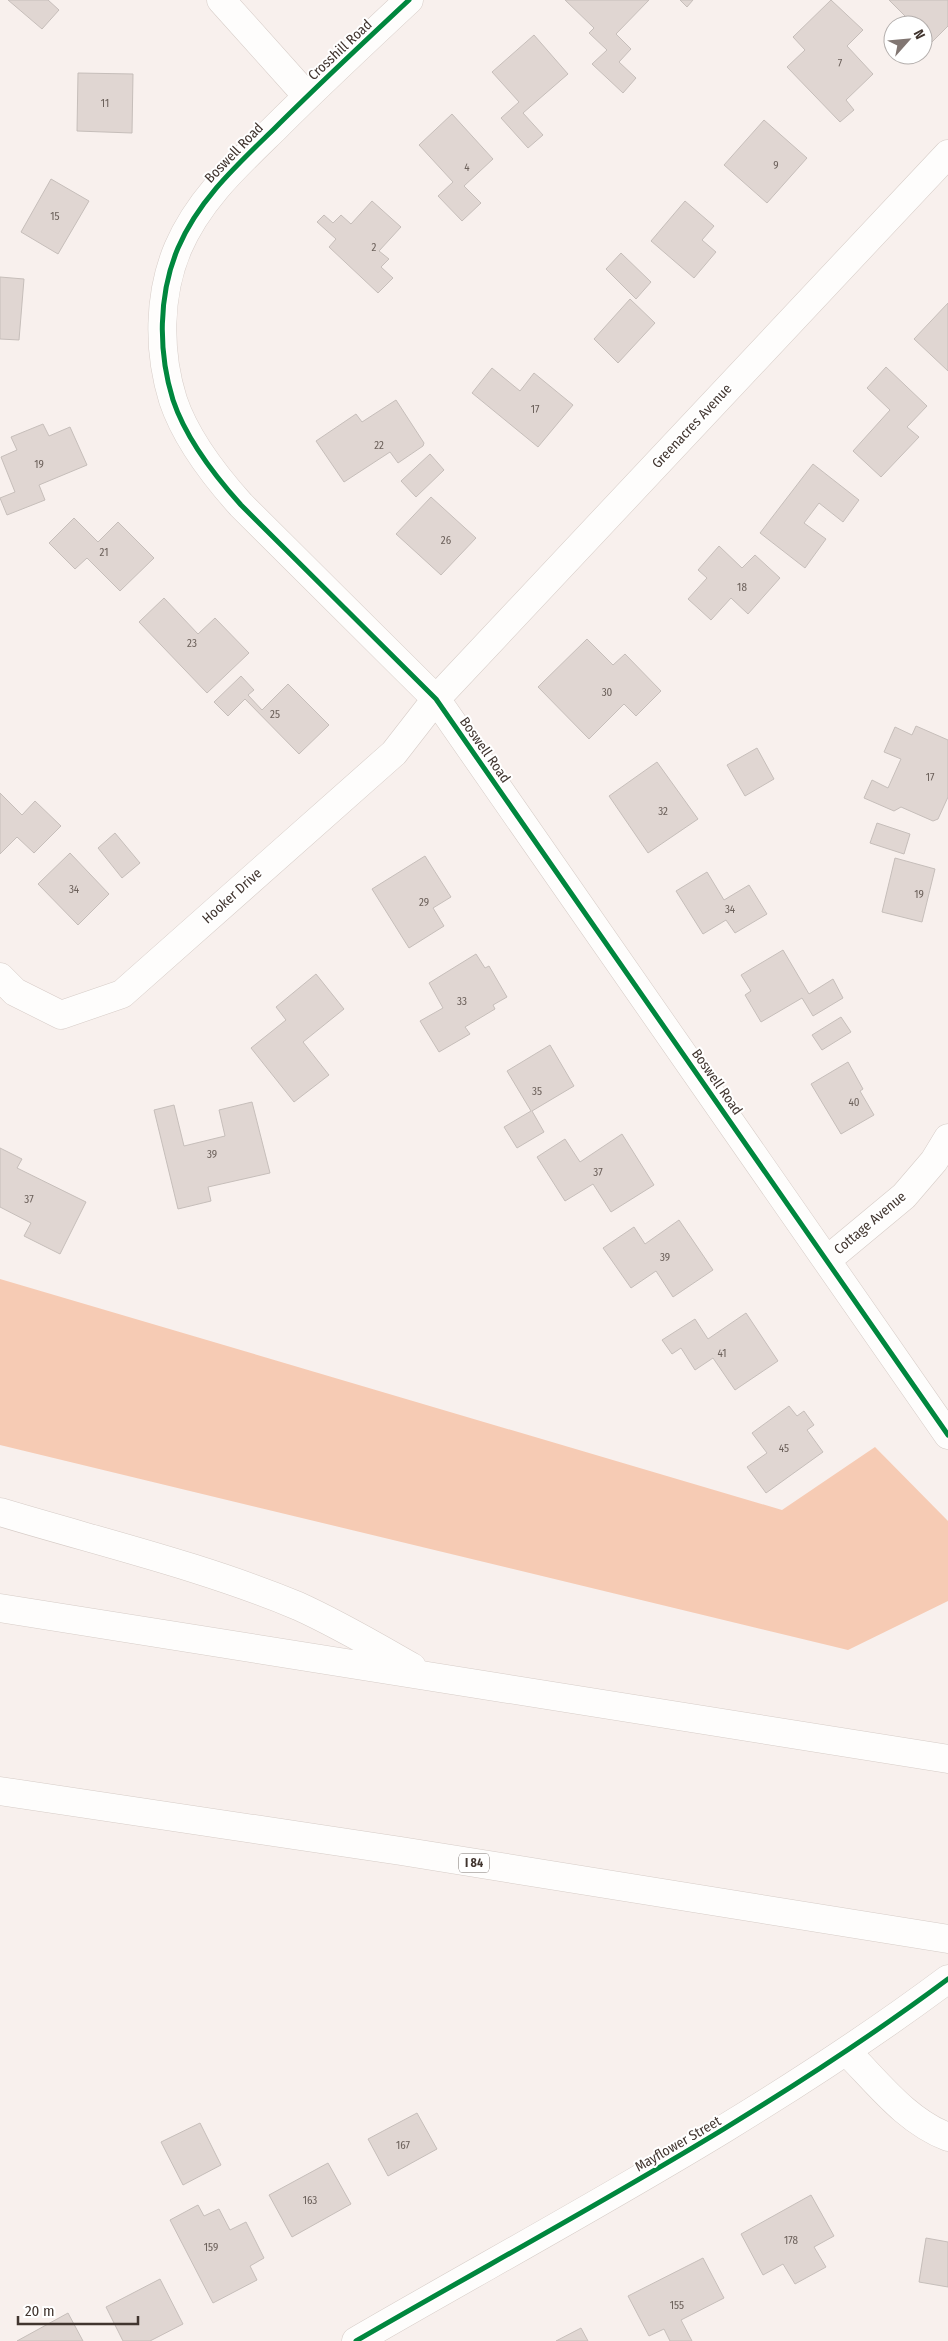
<svg xmlns="http://www.w3.org/2000/svg" width="948" height="2341" font-family="'Fira Sans Condensed',sans-serif">
<rect width="100%" height="100%" fill="#f8f0ed"/>
<path fill="#f6cbb4" d="M 0,1279 L 782,1510 L 875,1447 L 948,1521 L 948,1601 L 848,1650 L 0,1445 Z"/>
<path fill="#e0d6d2" stroke="#c6beba" d="M 8,0 L 48,0 L 59,10 L 42,29 Z
M 565,0 L 649,0 L 616,34 L 631,49 L 619,62 L 636,78 L 623,93 L 592,64 L 607,50 L 589,33 L 594,28 Z
M 680,0 L 693,0 L 687,7 Z
M 831,0 L 863,30 L 847,46 L 873,74 L 846,100 L 854,110 L 840,122 L 787,67 L 805,50 L 793,37 Z
M 889,0 L 948,0 L 948,26 L 932,42 L 923,33 L 923,25 L 914,25 Z
M 534,35 L 568,74 L 523,113 L 543,135 L 528,148 L 501,118 L 519,102 L 492,72 Z
M 78,73 L 133,74 L 132,133 L 77,131 Z
M 452,114 L 493,159 L 464,186 L 481,203 L 462,221 L 438,196 L 453,182 L 419,145 Z
M 764,120 L 807,158 L 767,203 L 724,165 Z
M 51,179 L 89,201 L 58,254 L 21,232 Z
M 372,201 L 401,227 L 379,251 L 389,259 L 381,267 L 393,278 L 378,293 L 329,247 L 336,239 L 317,222 L 324,215 L 333,223 L 341,215 L 351,224 Z
M 685,201 L 714,226 L 702,240 L 716,252 L 694,278 L 651,241 Z
M 621,253 L 651,282 L 636,299 L 606,269 Z
M 0,277 L 24,279 L 19,340 L 0,339 Z
M 630,299 L 655,323 L 618,363 L 594,339 Z
M 948,303 L 948,371 L 914,339 Z
M 886,367 L 927,406 L 907,427 L 919,437 L 881,477 L 853,451 L 890,410 L 867,388 Z
M 492,368 L 520,391 L 534,373 L 573,405 L 538,447 L 472,393 Z
M 396,400 L 424,443 L 423,446 L 398,463 L 390,452 L 344,482 L 316,441 L 356,414 L 362,422 Z
M 43,424 L 49,436 L 70,427 L 87,465 L 39,485 L 45,500 L 7,515 L 0,498 L 15,492 L 1,457 L 17,450 L 11,437 Z
M 430,454 L 444,470 L 416,497 L 401,481 Z
M 813,464 L 859,500 L 843,522 L 819,503 L 804,523 L 826,539 L 805,568 L 760,533 Z
M 431,497 L 476,538 L 441,575 L 396,534 Z
M 74,518 L 98,542 L 118,522 L 154,558 L 120,591 L 87,558 L 75,569 L 49,543 Z
M 719,546 L 742,568 L 755,555 L 780,578 L 748,614 L 731,598 L 711,620 L 688,599 L 707,578 L 698,570 Z
M 164,598 L 198,634 L 215,618 L 249,653 L 207,693 L 139,622 Z
M 587,639 L 613,665 L 625,654 L 661,691 L 636,716 L 624,704 L 589,739 L 538,687 Z
M 241,676 L 254,690 L 248,695 L 262,710 L 288,684 L 329,725 L 299,754 L 245,699 L 228,716 L 214,702 Z
M 916,726 L 948,740 L 948,797 L 938,819 L 933,821 L 901,807 L 894,811 L 864,798 L 872,780 L 888,788 L 901,759 L 884,752 L 895,727 L 912,735 Z
M 757,748 L 774,779 L 745,796 L 727,765 Z
M 657,762 L 698,819 L 648,853 L 609,796 Z
M 0,793 L 22,815 L 35,801 L 61,826 L 34,853 L 17,837 L 0,854 Z
M 877,823 L 910,834 L 904,854 L 870,843 Z
M 115,833 L 140,863 L 122,878 L 98,848 Z
M 70,853 L 109,894 L 78,925 L 38,884 Z
M 425,856 L 451,897 L 433,908 L 444,926 L 409,948 L 372,889 Z
M 895,858 L 935,869 L 922,922 L 882,912 Z
M 707,872 L 724,900 L 749,885 L 767,914 L 735,933 L 726,920 L 703,934 L 676,891 Z
M 783,950 L 809,994 L 833,979 L 843,998 L 813,1016 L 802,998 L 761,1022 L 745,995 L 751,991 L 741,975 Z
M 476,954 L 485,968 L 489,966 L 507,997 L 493,1005 L 495,1009 L 465,1027 L 470,1034 L 439,1052 L 420,1021 L 443,1008 L 429,983 Z
M 316,974 L 344,1009 L 303,1042 L 329,1075 L 294,1102 L 251,1048 L 286,1020 L 276,1007 Z
M 841,1017 L 851,1032 L 822,1050 L 812,1035 Z
M 550,1045 L 574,1086 L 532,1111 L 544,1132 L 517,1148 L 504,1127 L 531,1111 L 507,1071 Z
M 848,1062 L 863,1089 L 860,1091 L 874,1115 L 841,1134 L 811,1084 Z
M 252,1102 L 270,1173 L 208,1187 L 211,1201 L 178,1209 L 154,1110 L 174,1105 L 184,1146 L 225,1136 L 219,1110 Z
M 622,1134 L 654,1185 L 611,1212 L 593,1184 L 565,1201 L 537,1157 L 565,1139 L 580,1162 Z
M 0,1148 L 22,1159 L 17,1168 L 86,1202 L 60,1254 L 24,1236 L 31,1223 L 0,1207 Z
M 679,1220 L 713,1270 L 673,1297 L 656,1271 L 631,1288 L 603,1248 L 634,1227 L 645,1244 Z
M 746,1313 L 778,1361 L 735,1390 L 713,1358 L 695,1370 L 681,1348 L 672,1354 L 662,1340 L 695,1319 L 708,1339 Z
M 789,1406 L 797,1416 L 804,1411 L 814,1425 L 807,1430 L 823,1452 L 766,1493 L 747,1467 L 767,1453 L 752,1433 Z
M 417,2113 L 437,2149 L 388,2176 L 368,2139 Z
M 200,2123 L 221,2165 L 183,2185 L 161,2142 Z
M 328,2163 L 351,2204 L 292,2237 L 269,2195 Z
M 811,2195 L 834,2236 L 814,2247 L 826,2267 L 795,2284 L 783,2264 L 763,2275 L 741,2234 Z
M 198,2205 L 204,2216 L 219,2209 L 230,2230 L 246,2222 L 264,2258 L 250,2266 L 257,2280 L 213,2303 L 170,2220 Z
M 926,2238 L 948,2242 L 948,2287 L 919,2282 Z
M 703,2258 L 724,2298 L 681,2320 L 692,2341 L 670,2341 L 664,2329 L 649,2336 L 628,2296 Z
M 160,2279 L 183,2324 L 150,2341 L 123,2341 L 106,2307 Z
M 68,2313 L 83,2341 L 17,2341 Z
M 581,2328 L 588,2341 L 556,2341 Z"/>
<g fill="none" stroke-linecap="round" stroke-linejoin="round">
<g stroke="#d6ccc7" stroke-width="29">
<path id="minor" d="M 221,0 L 307,96
M 409,0 C 364,42 319,84 275,128 C 238,164 199,199 178,248 C 158,295 158,352 173,400 C 186,439 214,475 241,505 L 436,699 L 948,1435
M 0,977 L 15,992 L 61,1015 L 122,994 L 394,753 L 436,699 L 948,154
M 827,1260 L 904,1196 L 934,1161 L 948,1138
M 847,2052 C 878,2083 906,2121 948,2137"/>
</g>
<g stroke="#d6ccc7" stroke-width="29">
<path id="tertiary" d="M 356,2341 C 556,2225 762,2118 948,1979"/>
</g>
<g stroke="#d6ccc7" stroke-width="29">
<path id="motorway" d="M 0,1512 C 99,1542 202,1566 298,1606 C 338,1624 375,1646 412,1667
M 0,1608 L 948,1759
M 0,1791 L 401,1851 L 948,1939"/>
</g>
<use href="#minor" stroke="#fefdfc" stroke-width="28"/>
<use href="#tertiary" stroke="#fefdfc" stroke-width="28"/>
<use href="#motorway" stroke="#fefdfc" stroke-width="28"/>
<g stroke="#fff" stroke-width="8">
<path id="cycleway" d="M 409,0 C 364,42 319,84 275,128 C 238,164 199,199 178,248 C 158,295 158,352 173,400 C 186,439 214,475 241,505 L 436,699 L 948,1435
M 356,2341 C 556,2225 762,2118 948,1979"/>
</g>
<use href="#cycleway" stroke="#00873e" stroke-width="5"/>
</g>
<g text-anchor="middle" dominant-baseline="central" stroke-width="4" stroke-linejoin="round" paint-order="stroke">
<g font-size="11" fill="#6c615b">
<text x="840" y="63">7</text>
<text x="105" y="103">11</text>
<text x="776" y="165">9</text>
<text x="467" y="167">4</text>
<text x="55" y="216">15</text>
<text x="374" y="247">2</text>
<text x="535" y="409">17</text>
<text x="379" y="445">22</text>
<text x="39" y="464">19</text>
<text x="446" y="540">26</text>
<text x="104" y="552">21</text>
<text x="742" y="587">18</text>
<text x="192" y="643">23</text>
<text x="607" y="692">30</text>
<text x="275" y="714">25</text>
<text x="930" y="777">17</text>
<text x="663" y="811">32</text>
<text x="74" y="889">34</text>
<text x="919" y="894">19</text>
<text x="424" y="902">29</text>
<text x="730" y="909">34</text>
<text x="462" y="1001">33</text>
<text x="537" y="1091">35</text>
<text x="854" y="1102">40</text>
<text x="212" y="1154">39</text>
<text x="598" y="1172">37</text>
<text x="29" y="1199">37</text>
<text x="665" y="1257">39</text>
<text x="722" y="1353">41</text>
<text x="784" y="1448">45</text>
<text x="403" y="2145">167</text>
<text x="310" y="2200">163</text>
<text x="791" y="2240">178</text>
<text x="211" y="2247">159</text>
<text x="677" y="2305">155</text>
</g>
<rect fill="#fff" stroke="#7a726d" stroke-width="1" x="459" y="1853.5" width="30" height="19" rx="4"/>
<g font-size="12" font-weight="bold" fill="#41352f">
<text x="474" y="1863">I 84</text>
</g>
<g font-size="14" fill="#41352f" stroke="#fff">
<text transform="translate(340 50) rotate(-43)">Crosshill Road</text>
<text transform="translate(234 153) rotate(-46)">Boswell Road</text>
<text transform="translate(692 426) rotate(-47)">Greenacres Avenue</text>
<text transform="translate(485 750) rotate(55)">Boswell Road</text>
<text transform="translate(232 896) rotate(-42)">Hooker Drive</text>
<text transform="translate(717 1082) rotate(55)">Boswell Road</text>
<text transform="translate(870 1223) rotate(-40)">Cottage Avenue</text>
<text transform="translate(678 2144) rotate(-30)">Mayflower Street</text>
</g>
</g>
<g transform="translate(908 40) rotate(63)"><circle r="24" fill="#ffffff" stroke="#b3aeac"/>
<path d="M0-4L9 19L0 12L-9 19Z" fill="#817672"/>
<text y="-8" font-size="14" font-weight="bold" text-anchor="middle" fill="#41352f">N</text>
</g>
<path d="M18 2316v8h120v-8" fill="none" stroke="#41352f" stroke-width="2.5"/>
<text x="25" y="2316" font-size="15" fill="#41352f" stroke="#ffffff" stroke-width="4" paint-order="stroke">20 m</text>
</svg>
